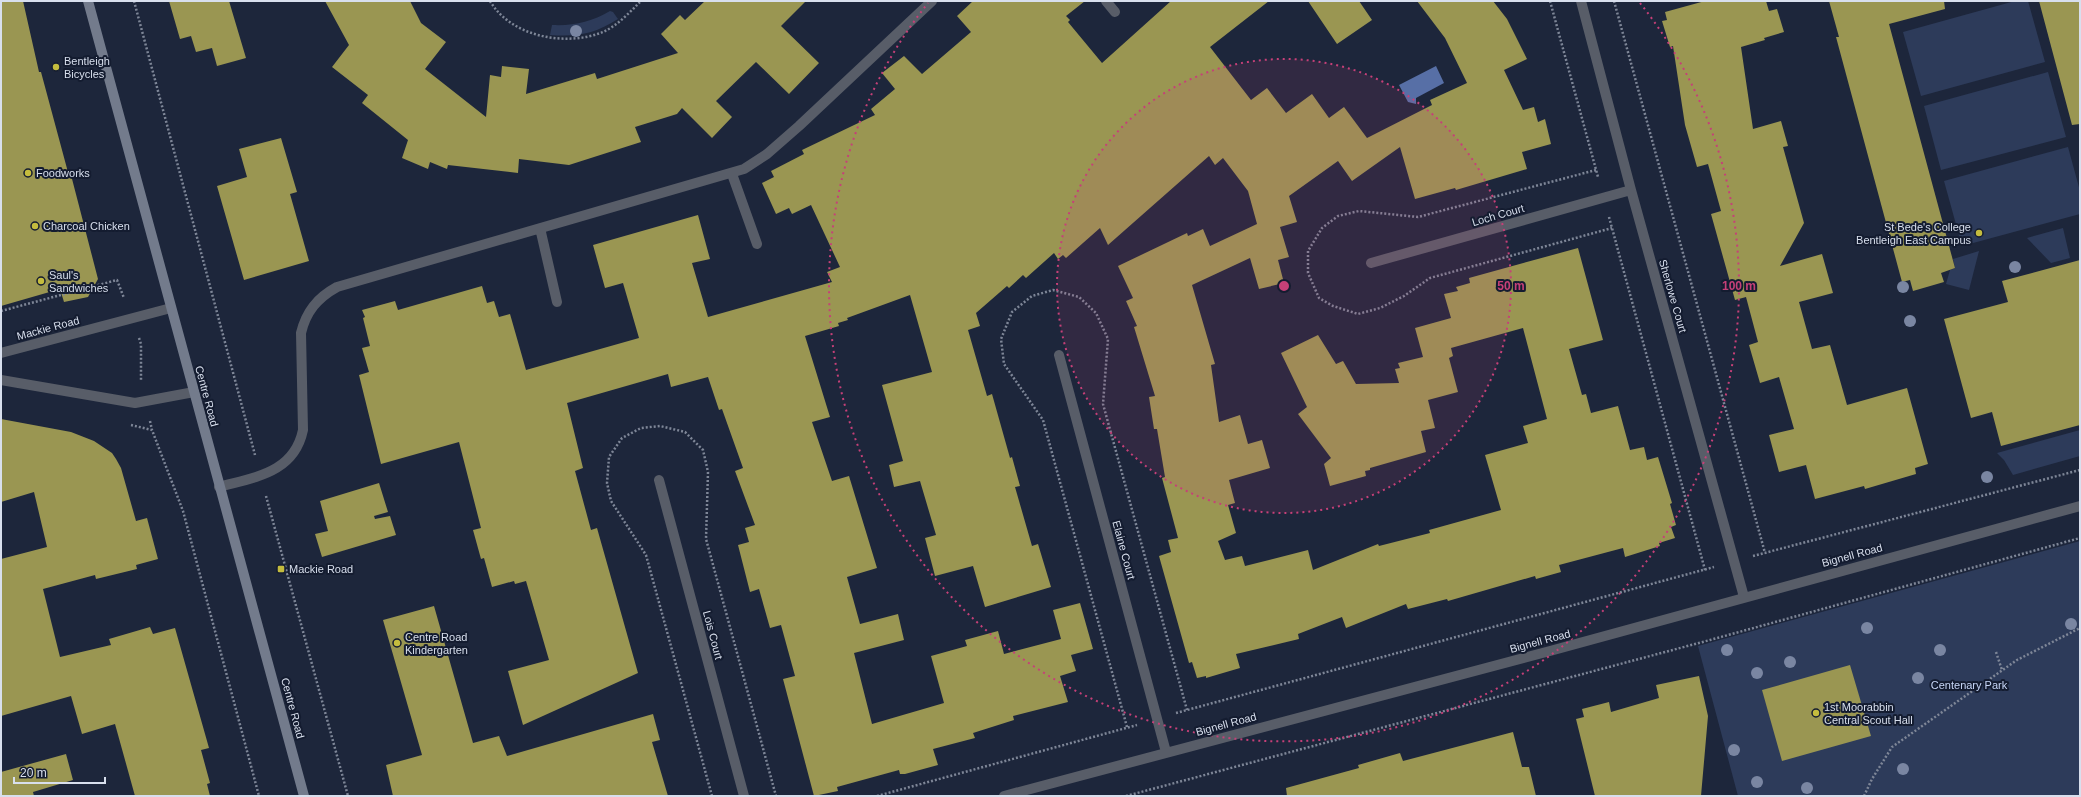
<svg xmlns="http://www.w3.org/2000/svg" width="2081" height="797" font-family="Arial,sans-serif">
<rect width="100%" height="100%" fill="#1d263b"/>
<path fill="#2d3b5a" d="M 2015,1 L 2028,1 L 2045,62 L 1921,96 L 1903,32 Z
M 610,11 L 613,12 L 618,19 C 594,34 578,37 550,35 L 552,25 C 574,26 591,22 610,11 Z
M 2048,72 L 2066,137 L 1941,170 L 1924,106 Z
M 2068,147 L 2080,191 L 2080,214 L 1962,246 L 1944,181 Z
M 2063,228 L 2070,258 L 2051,263 L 2027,238 Z
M 1979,251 L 1969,290 L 1946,284 L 1950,270 L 1955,268 L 1953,259 Z
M 2080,430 L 2080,456 L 2013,475 L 2004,460 L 1997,453 Z
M 2080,541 L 2080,796 L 1738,796 L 1698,646 Z"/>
<path fill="#576fa6" d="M 1436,66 L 1444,83 L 1416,98 L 1416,104 L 1408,102 L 1399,85 Z"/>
<path fill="#9a9652" d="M 1,1 L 23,1 L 39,72 L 41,72 L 69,176 L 71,175 L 98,279 L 88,297 L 64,302 L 60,289 L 1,306 Z
M 169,1 L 229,1 L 246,58 L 217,66 L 212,48 L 196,52 L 191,36 L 180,39 Z
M 325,1 L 410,1 L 421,23 L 446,42 L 425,69 L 486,117 L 490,75 L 501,77 L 502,66 L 529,69 L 526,94 L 595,73 L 597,79 L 678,53 L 661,34 L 680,15 L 685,20 L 705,1 L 806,1 L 781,26 L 819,63 L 789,94 L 756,62 L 716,101 L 732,117 L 712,138 L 682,108 L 677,114 L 635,127 L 641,142 L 569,165 L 519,159 L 518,173 L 448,165 L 447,169 L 430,162 L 428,169 L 402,158 L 408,140 L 362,103 L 368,95 L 332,67 L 349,45 Z
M 973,1 L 1085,1 L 1066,16 L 1070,20 L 1068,22 L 1102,63 L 1171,1 L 1269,1 L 1210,47 L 1251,100 L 1267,88 L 1286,113 L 1312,94 L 1329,118 L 1344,107 L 1367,138 L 1432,105 L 1430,100 L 1467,83 L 1445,38 L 1417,1 L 1493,1 L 1507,19 L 1527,59 L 1504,70 L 1523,110 L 1534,107 L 1538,122 L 1545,119 L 1551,144 L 1522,152 L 1527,169 L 1456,190 L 1455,188 L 1415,199 L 1400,147 L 1352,181 L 1338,161 L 1289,196 L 1297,222 L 1280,227 L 1289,257 L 1278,260 L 1284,283 L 1259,289 L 1250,258 L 1192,285 L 1215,364 L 1211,365 L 1219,422 L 1240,415 L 1248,444 L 1262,440 L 1270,468 L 1229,480 L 1235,503 L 1228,505 L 1236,533 L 1218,541 L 1225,560 L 1242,556 L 1245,566 L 1308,550 L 1313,570 L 1378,544 L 1379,546 L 1430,533 L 1429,530 L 1501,510 L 1485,455 L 1528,443 L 1523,426 L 1547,419 L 1523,328 L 1451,348 L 1453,356 L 1449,358 L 1458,392 L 1428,400 L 1435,428 L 1421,431 L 1426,452 L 1370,468 L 1370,470 L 1365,471 L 1366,476 L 1330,486 L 1324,464 L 1331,458 L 1298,414 L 1307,407 L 1281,353 L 1318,335 L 1336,364 L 1343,361 L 1356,384 L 1399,383 L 1395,369 L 1400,368 L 1398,363 L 1423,357 L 1415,328 L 1451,318 L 1444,294 L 1458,291 L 1456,287 L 1470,283 L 1469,278 L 1578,248 L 1603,340 L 1569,349 L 1582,395 L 1586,394 L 1591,413 L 1618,406 L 1630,450 L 1644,447 L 1647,460 L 1658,457 L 1672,503 L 1670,504 L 1676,525 L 1671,527 L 1675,538 L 1659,543 L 1660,546 L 1625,557 L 1623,548 L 1559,565 L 1561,572 L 1536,579 L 1535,576 L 1448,601 L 1447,599 L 1408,609 L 1406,604 L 1346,628 L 1342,617 L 1298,634 L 1299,639 L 1236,654 L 1240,668 L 1206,678 L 1206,676 L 1197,678 L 1192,662 L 1189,663 L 1159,556 L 1171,552 L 1168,540 L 1178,538 L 1162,478 L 1165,477 L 1157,429 L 1154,429 L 1149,397 L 1155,396 L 1134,327 L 1137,326 L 1126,301 L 1133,298 L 1118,266 L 1187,233 L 1188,236 L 1203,229 L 1210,246 L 1257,224 L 1248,191 L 1223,158 L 1215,165 L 1209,156 L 1108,245 L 1100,228 L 1066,258 L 1063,255 L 1058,259 L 1054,253 L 1026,278 L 1023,275 L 1009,288 L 1007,286 L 976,313 L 980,326 L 968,330 L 987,396 L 992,394 L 1010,458 L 1012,457 L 1020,486 L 1015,487 L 1032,546 L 1038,544 L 1051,587 L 985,607 L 973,566 L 935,576 L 925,538 L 936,535 L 920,481 L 894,487 L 889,465 L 903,461 L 882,385 L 932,372 L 910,295 L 847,318 L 848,320 L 838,323 L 839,326 L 805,336 L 830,417 L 812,422 L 832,481 L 849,476 L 877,568 L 847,577 L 860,624 L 898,614 L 904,640 L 854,653 L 872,724 L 944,703 L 931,656 L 967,646 L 965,640 L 998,631 L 1004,654 L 1061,639 L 1053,610 L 1080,603 L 1093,649 L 1071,655 L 1076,671 L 1060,676 L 1068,702 L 1013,716 L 1014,720 L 973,733 L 975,738 L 933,749 L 938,765 L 905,774 L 900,774 L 899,770 L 837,787 L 838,791 L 814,796 L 783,679 L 795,676 L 781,625 L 770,628 L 759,589 L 750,592 L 738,545 L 749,542 L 745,528 L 755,525 L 735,471 L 743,468 L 722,409 L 719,410 L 708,377 L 671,387 L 668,374 L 567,403 L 583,468 L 575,471 L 591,530 L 597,528 L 638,673 L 523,725 L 508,671 L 549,660 L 526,581 L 515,584 L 514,581 L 492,587 L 484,558 L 481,559 L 473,530 L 481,528 L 459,442 L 381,464 L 359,375 L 369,372 L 362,348 L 370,346 L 363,318 L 365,317 L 362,310 L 395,301 L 398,310 L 482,286 L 487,303 L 494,301 L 499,317 L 510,314 L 526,370 L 639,338 L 623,283 L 605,288 L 593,245 L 698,215 L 710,259 L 692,263 L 708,317 L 832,282 L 827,272 L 840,267 L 811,205 L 792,214 L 789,208 L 776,214 L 762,183 L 774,177 L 771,171 L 804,154 L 802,150 L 875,115 L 871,109 L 895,89 L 882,73 L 904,56 L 922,74 L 971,32 L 957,16 Z
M 1308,1 L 1359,1 L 1372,20 L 1337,44 Z
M 1705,1 L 1766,1 L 1769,11 L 1777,9 L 1784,32 L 1764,38 L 1765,40 L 1741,47 L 1753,129 L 1781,121 L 1788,146 L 1783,147 L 1804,223 L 1780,266 L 1822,254 L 1833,293 L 1799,302 L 1812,349 L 1830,345 L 1847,405 L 1907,388 L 1928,464 L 1915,468 L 1916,474 L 1865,489 L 1864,486 L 1815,499 L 1806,465 L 1779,472 L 1769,435 L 1794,429 L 1779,377 L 1760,383 L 1749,345 L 1758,342 L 1746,297 L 1735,300 L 1711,214 L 1721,211 L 1708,164 L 1697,167 L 1685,125 L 1673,46 L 1670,47 L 1662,21 L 1667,20 L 1665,12 Z
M 1829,1 L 1944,1 L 1945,9 L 1889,24 L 1955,268 L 1941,273 L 1944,282 L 1913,291 L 1910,280 L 1902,282 L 1836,37 L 1839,37 Z
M 2039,1 L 2080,1 L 2080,124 L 2072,125 Z
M 281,138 L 297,192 L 290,194 L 309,261 L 244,280 L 217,186 L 247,177 L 239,149 Z
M 2080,260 L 2080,425 L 2001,446 L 1992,412 L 1971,418 L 1944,319 L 2008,302 L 2002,281 Z
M 1,419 L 71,432 L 94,441 L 112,453 L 116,459 L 121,468 L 136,521 L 147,518 L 158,559 L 136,565 L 137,569 L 96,579 L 95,575 L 43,589 L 60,657 L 111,645 L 109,639 L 150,627 L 153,634 L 175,628 L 209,748 L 201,750 L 210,783 L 207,784 L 210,796 L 135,796 L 115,724 L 82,734 L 71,696 L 1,716 L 1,559 L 47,547 L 34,492 L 1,502 Z
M 379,483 L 388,512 L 374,516 L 375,519 L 390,516 L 396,535 L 322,557 L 315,534 L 328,531 L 320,501 Z
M 434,606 L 473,743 L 499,736 L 507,756 L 653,714 L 660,740 L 652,742 L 668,796 L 393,796 L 386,765 L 422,755 L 383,620 Z
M 1850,665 L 1871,736 L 1782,761 L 1762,690 Z
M 1699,676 L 1708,716 L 1701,796 L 1595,796 L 1576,719 L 1584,717 L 1582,709 L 1609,702 L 1611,712 L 1659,698 L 1656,685 Z
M 1513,732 L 1522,767 L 1529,767 L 1536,796 L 1287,796 L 1286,788 L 1359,768 L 1358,765 L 1400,753 L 1403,761 Z
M 66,754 L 73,780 L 33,792 L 34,796 L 1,796 L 1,772 Z"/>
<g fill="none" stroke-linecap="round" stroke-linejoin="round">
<path stroke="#7e8697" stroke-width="2.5" stroke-dasharray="2 2" stroke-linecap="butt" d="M 134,1 L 255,455
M 490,1 C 511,37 566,47 603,32 C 617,26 630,12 641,1
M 1550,1 L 1598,177
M 1614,1 L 1765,553
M 1596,170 L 1418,217 L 1359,211 L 1338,216 L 1322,228 L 1308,251 L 1308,273 L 1319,298 L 1333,306 L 1358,314 L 1380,308 L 1404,296 L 1430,278 L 1612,228
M 1609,217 L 1705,570
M 1,311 L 117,280 L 124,298
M 139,338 L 141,344 L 141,381
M 150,421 L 152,430
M 131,425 L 152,430 L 183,511 L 259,796
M 266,496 L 348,796
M 1753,556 L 2080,470
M 1996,652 L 2002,670
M 1176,713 L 1714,567
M 1127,727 L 1043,420 L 1004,364 L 1001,339 L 1012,312 L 1032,296 L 1053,290 L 1079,297 L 1096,313 L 1108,339 L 1103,404 L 1187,710
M 712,796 L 646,555 L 611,501 L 607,483 L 609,457 L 622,438 L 641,428 L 660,426 L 685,432 L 703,450 L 708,472 L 706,539 L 776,796
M 877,796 L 1137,725
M 1126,796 L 1710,640 L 2080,538
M 1864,796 L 1872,779 L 1892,747 L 2017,660 L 2080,628"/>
<path stroke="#585d68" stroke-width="10" d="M 1106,1 L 1115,12
M 732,174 L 757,244
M 540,228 L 557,302
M 219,487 C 255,477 294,473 303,430 L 301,333 C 306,312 317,298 337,287 L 744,169 L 767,154 L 799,126 L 932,1"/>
<path stroke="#585d68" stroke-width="10" d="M 1581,1 L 1631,190 L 1744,597
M 1371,263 L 1631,190
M 1059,355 L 1166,752
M 659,480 L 744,796
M 1004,796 L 1550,651 L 2080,506"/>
<path stroke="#585d68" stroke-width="10" d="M 1,353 L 171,308
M 1,380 L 135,403 L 194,392"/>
<path stroke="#737b8c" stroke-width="10" d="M 88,1 L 304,796"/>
</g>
<g fill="#7a86a2">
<circle cx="576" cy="31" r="6"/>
<circle cx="2015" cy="267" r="6"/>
<circle cx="1903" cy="287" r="6"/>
<circle cx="1910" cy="321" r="6"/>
<circle cx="1987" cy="477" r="6"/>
<circle cx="2071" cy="624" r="6"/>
<circle cx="1867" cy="628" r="6"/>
<circle cx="1727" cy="650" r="6"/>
<circle cx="1940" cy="650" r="6"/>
<circle cx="1790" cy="662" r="6"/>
<circle cx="1757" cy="673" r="6"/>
<circle cx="1918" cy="678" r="6"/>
<circle cx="1734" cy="750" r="6"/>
<circle cx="1903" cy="769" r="6"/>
<circle cx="1757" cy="782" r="6"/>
<circle cx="1807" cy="788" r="6"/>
</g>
<circle cx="1284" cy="286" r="227" fill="#c64078" fill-opacity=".12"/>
<g fill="none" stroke="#c64078" stroke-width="2" stroke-dasharray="2 4">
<circle cx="1284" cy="286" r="227"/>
<path d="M1640 3A455 455 0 1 1 928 3"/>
</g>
<g fill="#c4bc3e" stroke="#141c30" stroke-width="1.5">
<circle cx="56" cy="67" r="4"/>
<circle cx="28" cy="173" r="4"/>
<circle cx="35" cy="226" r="4"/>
<circle cx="1979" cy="233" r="4"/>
<circle cx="41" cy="281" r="4"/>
<rect x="277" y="565" width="8" height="8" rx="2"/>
<circle cx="397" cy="643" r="4"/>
<circle cx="1816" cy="713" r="4"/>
</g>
<g text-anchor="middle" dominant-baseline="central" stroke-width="4" stroke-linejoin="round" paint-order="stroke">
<g font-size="11" fill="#d8dfed" stroke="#141c30" text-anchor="start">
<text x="64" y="61">Bentleigh<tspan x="64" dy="13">Bicycles</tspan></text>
<text x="36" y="173">Foodworks</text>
<text x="43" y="226">Charcoal Chicken</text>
<text x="1971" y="227" text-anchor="end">St Bede's College<tspan x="1971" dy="13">Bentleigh East Campus</tspan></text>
<text x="49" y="275">Saul's<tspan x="49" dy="13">Sandwiches</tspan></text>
<text x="289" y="569">Mackie Road</text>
<text x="405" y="637">Centre Road<tspan x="405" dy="13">Kindergarten</tspan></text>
<text x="1824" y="707">1st Moorabbin<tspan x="1824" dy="13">Central Scout Hall</tspan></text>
</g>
<g font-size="11" fill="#d8dfed" stroke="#141c30">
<text transform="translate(1498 215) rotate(-16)">Loch Court</text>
<text transform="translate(1673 296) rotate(74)">Sherlowe Court</text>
<text transform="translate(48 328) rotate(-15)">Mackie Road</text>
<text transform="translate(207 396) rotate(75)">Centre Road</text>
<text transform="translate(1124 550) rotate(75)">Elaine Court</text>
<text transform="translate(1852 555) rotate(-15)">Bignell Road</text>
<text transform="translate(713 635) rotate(75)">Lois Court</text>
<text transform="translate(1540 641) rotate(-15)">Bignell Road</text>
<text transform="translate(293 708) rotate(75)">Centre Road</text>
<text transform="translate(1226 724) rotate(-15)">Bignell Road</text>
</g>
<g font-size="11" fill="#c6d5f6" stroke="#141c30">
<text x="1969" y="685">Centenary Park</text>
</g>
</g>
<circle cx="1284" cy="286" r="6" fill="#c64078" stroke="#141c30" stroke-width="2"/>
<g font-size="12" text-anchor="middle" font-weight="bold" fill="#c64078" stroke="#141c30" stroke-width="4" stroke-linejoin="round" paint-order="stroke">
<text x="1511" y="290">50 m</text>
<text x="1739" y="290">100 m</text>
</g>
<rect width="2081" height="797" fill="none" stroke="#d8dfed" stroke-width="4"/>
<path d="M14 777v6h91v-6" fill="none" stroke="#d8dfed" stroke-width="2"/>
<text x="20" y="777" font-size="12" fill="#d8dfed" stroke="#141c30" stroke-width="3" paint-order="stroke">20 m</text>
</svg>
